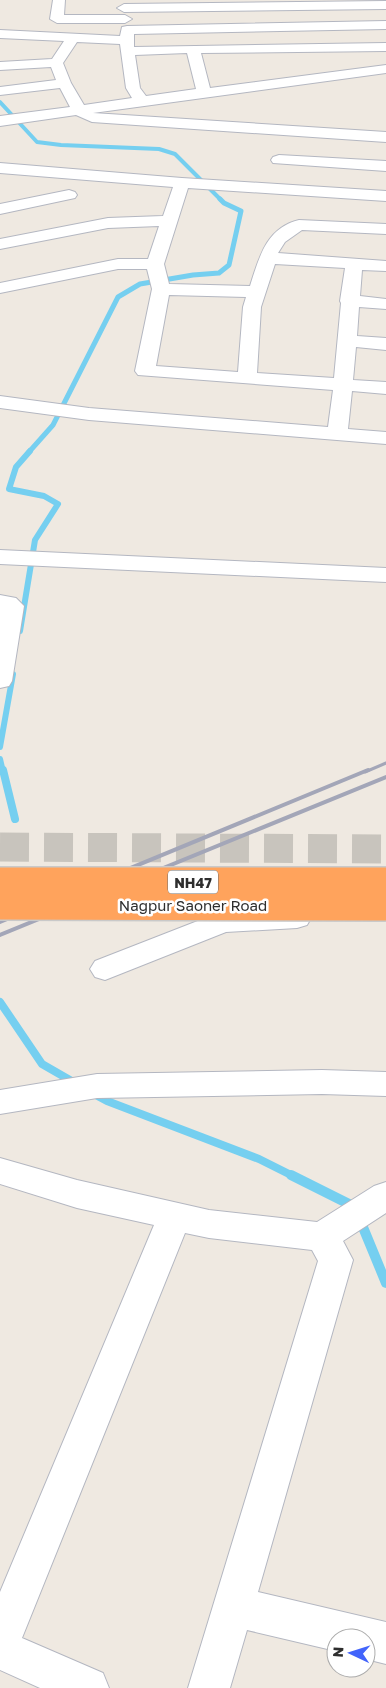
<svg xmlns="http://www.w3.org/2000/svg" width="386" height="1688" font-family="'Golos Text',sans-serif">
<rect width="100%" height="100%" fill="#efe9e1"/>
<g fill="none" stroke-linecap="round" stroke-linejoin="round">
<path stroke="#75cff0" stroke-width="4" d="M 0,102 L 37,142 L 61,145 L 159,149 L 175,154 L 221,200"/>
<path stroke="#75cff0" stroke-width="5" d="M 29,452 L 53,425 L 118,297 L 140,284 L 193,275 L 219,273 L 229,265 L 241,211 L 224,203 L 220,199"/>
<path stroke="#75cff0" stroke-width="6" d="M 20,631 L 35,540 L 58,504 L 44,496 L 9,489 L 16,467 L 30,451
M 0,747 L 13,674
M 0,759 L 3,772"/>
<path stroke="#75cff0" stroke-width="8" d="M 3,770 L 15,819
M 0,1002 L 42,1064 L 75,1083
M 94,1094 L 107,1101 L 259,1159 L 293,1176"/>
<path stroke="#75cff0" stroke-width="10" d="M 291,1175 L 355,1207
M 360,1220 L 386,1283"/>
<path stroke="#c8c4bd" stroke-width="29" stroke-dasharray="29 15" stroke-linecap="butt" d="M 0,847 L 386,849"/>
<g stroke="#b4b7c1" stroke-width="2">
<path id="minor" d="M 53,0 L 65,0 L 64,15 L 125,15 L 132,19 L 125,23 L 57,23 L 50,19 Z
M 386,1 L 386,9 L 124,12 L 117,8 L 124,4 Z
M 386,21 L 386,29 L 134,34 L 134,47 L 386,43 L 386,51 L 201,53 L 210,88 L 386,65 L 386,73 L 93,113 L 386,132 L 386,142 L 92,122 L 76,115 L 0,126 L 0,116 L 70,107 L 60,88 L 0,95 L 0,87 L 56,80 L 51,67 L 0,70 L 0,62 L 52,59 L 64,41 L 0,38 L 0,30 L 120,36 L 122,27 L 127,26 ZM 77,42 L 120,44 L 126,88 L 132,98 L 84,105 L 71,83 L 63,63 ZM 187,53 L 196,89 L 146,96 L 140,88 L 135,55 Z
M 279,155 L 386,161 L 386,171 L 273,163 L 271,160 L 273,157 Z
M 0,163 L 182,178 L 386,191 L 386,201 L 188,188 L 164,264 L 169,284 L 250,286 C 259,258 266,228 299,220 L 386,224 L 386,234 L 302,230 L 285,242 L 278,253 L 386,261 L 386,271 L 362,270 L 360,296 L 386,299 L 386,309 L 359,307 L 357,336 L 386,338 L 386,350 L 356,347 L 353,380 L 386,382 L 386,394 L 352,391 L 348,429 L 386,432 L 386,444 L 89,420 L 0,408 L 0,396 L 89,408 L 328,427 L 333,390 L 138,375 L 135,371 L 152,289 L 147,269 L 118,269 L 0,293 L 0,283 L 118,259 L 148,259 L 159,226 L 108,228 L 0,249 L 0,239 L 108,218 L 163,216 L 173,187 L 0,173 ZM 275,264 L 345,268 L 340,301 L 341,303 L 334,378 L 257,373 L 261,307 ZM 169,295 L 246,297 L 243,307 L 238,372 L 156,366 Z
M 69,190 L 75,192 L 77,195 L 75,198 L 0,214 L 0,204 Z
M 0,550 L 386,568 L 386,582 L 0,564 Z
M 0,595 L 16,598 L 24,606 L 12,681 L 9,686 L 0,688 Z
M 297,908 L 307,911 L 311,918 L 307,925 L 297,928 L 226,932 L 105,980 L 95,977 L 90,969 L 95,961 L 213,915 L 223,912 Z
M 322,1070 L 386,1072 L 386,1096 L 322,1094 L 97,1098 L 0,1114 L 0,1090 L 97,1074 Z
M 0,1158 L 77,1180 L 209,1210 L 317,1222 L 374,1186 L 386,1182 L 386,1213 L 343,1241 L 353,1260 L 258,1592 L 386,1622 L 386,1664 L 366,1659 L 366,1638 L 336,1638 L 336,1651 L 247,1630 L 230,1688 L 188,1688 L 318,1261 L 312,1250 L 209,1238 L 185,1233 L 22,1638 L 103,1673 L 109,1688 L 40,1688 L 0,1670 L 0,1592 L 154,1225 L 77,1208 L 0,1184 Z"/>
</g>
<use href="#minor" fill="#fff" fill-rule="evenodd"/>
<path stroke="#a3a6b8" stroke-width="3" d="M 365,772 L 386,763"/>
<path stroke="#a3a6b8" stroke-width="4" d="M 0,922 L 368,770
M 0,935 L 386,777"/>
<g stroke="#c9c9c9" stroke-width="32" stroke-linecap="butt">
<path id="highway-bridge" d="M 0,882 L 386,882
M 0,905 L 386,906"/>
</g>
<use href="#highway-bridge" stroke="#ffa35c" stroke-width="29"/>
</g>
<g text-anchor="middle" dominant-baseline="central" stroke-width="5" stroke-linejoin="round" paint-order="stroke">
<rect fill="#fff" stroke="#6d6d6d" stroke-width="1" x="168" y="870.5" width="50" height="23" rx="4"/>
<g font-size="14" font-weight="bold" fill="#2e2e2e">
<text x="193" y="882">NH47</text>
</g>
<g font-size="15" fill="#2e2e2e" stroke="#fff">
<text x="193" y="905">Nagpur Saoner Road</text>
</g>
</g>
<g transform="translate(351 1653) rotate(274)"><circle r="24" fill="#ffffff" stroke="#ababab"/>
<path d="M0-4L9 19L0 12L-9 19Z" fill="#4264fb"/>
<text y="-8" font-size="14" font-weight="bold" text-anchor="middle" fill="#2e2e2e">N</text>
</g>
</svg>
